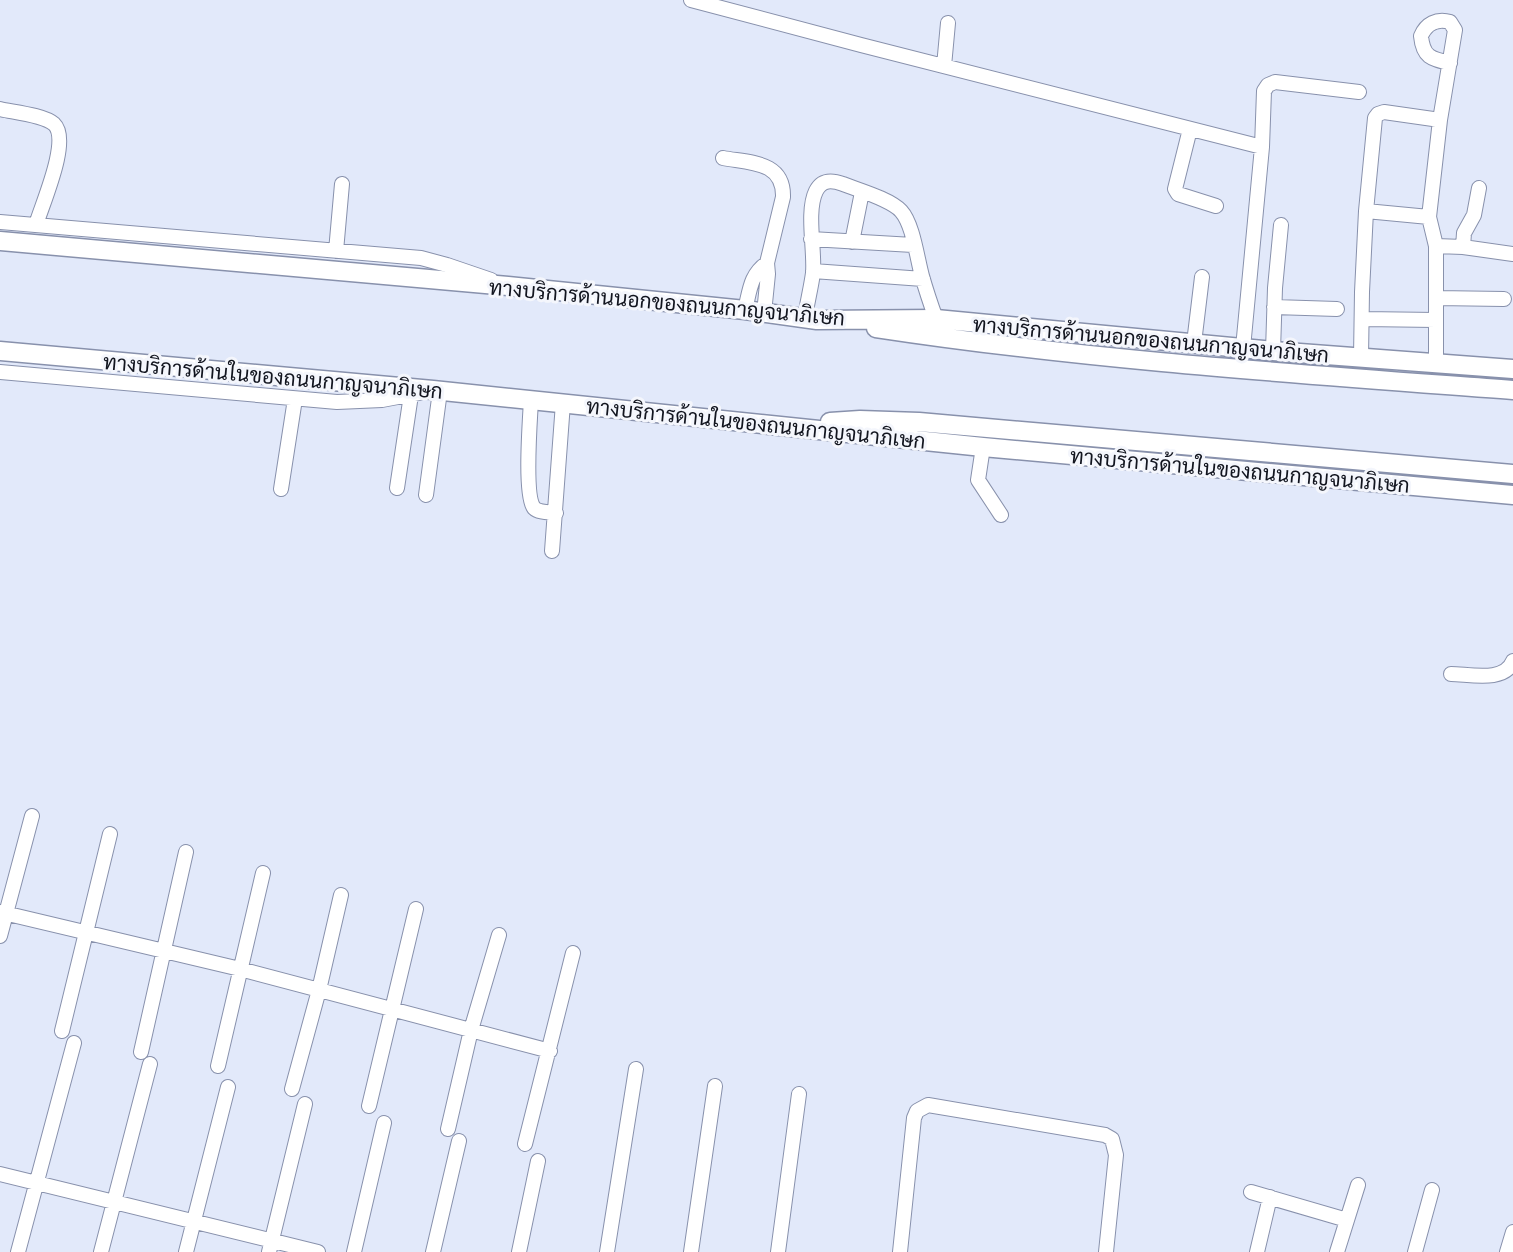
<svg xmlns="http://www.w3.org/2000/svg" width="1513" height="1252" font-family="'Golos Text',Sarabun,sans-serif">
<rect width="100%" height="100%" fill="#e2e9fa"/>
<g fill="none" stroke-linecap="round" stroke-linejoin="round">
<g stroke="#8891ac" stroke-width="16">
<path id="minor" d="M 691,0 L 861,45 L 1262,147 L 1243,348
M 944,66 L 948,23
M 0,109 C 13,112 44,115 54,124 C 71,140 42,204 36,225
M 1190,129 L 1175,189 L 1178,194 L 1216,206
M 1262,147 L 1264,91 L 1268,85 L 1275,82 L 1359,92
M 723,158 C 750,163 784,161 783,197 L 767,263 L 768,274 L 764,313
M 1429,217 L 1366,211 L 1375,118 L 1378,114 L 1384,112 L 1440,120
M 0,222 L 421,258 L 447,265 L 491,280
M 811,239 L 913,245
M 852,242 L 862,192
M 1436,246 L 1463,247 L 1513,254
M 1463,247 L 1464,233 L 1474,215 L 1479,188
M 336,251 L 342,184
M 813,271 L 923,279
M 1436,298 L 1504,299
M 1274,307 L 1337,309
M 745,310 C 750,290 750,275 767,263
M 805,318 C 807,303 811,288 813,273 C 815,251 806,211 816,191 C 822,179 832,180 843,184 C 858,190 890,199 901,211 C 913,224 917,258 922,276 C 926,290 931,305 936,319
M 1363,319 L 1436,320
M 1194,343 L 1202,277
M 1273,351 L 1275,288 L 1281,225
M 1361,357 L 1362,292 L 1366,211
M 1436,363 L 1436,246 L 1429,217 L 1440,120 L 1455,30 L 1450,22 C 1437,18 1426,24 1421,36 C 1423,57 1431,59 1450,63
M 0,372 L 337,402 L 382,400 L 419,393
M 531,400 C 530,420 524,495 534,508 C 539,513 550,512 556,513
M 983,447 L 978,480 L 1001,515
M 397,488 L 411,395
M 281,489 L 295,399
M 426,495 L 440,391
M 552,551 L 563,403
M 1451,674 C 1469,674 1505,683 1513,661
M 0,912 L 240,969 L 550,1051
M 0,936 L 32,816
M 62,1031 L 110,834
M 141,1052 L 186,852
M 218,1066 L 263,873
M 292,1089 L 319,990 L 341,895
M 369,1106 L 416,909
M 448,1129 L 471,1030 L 499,935
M 525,1144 L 573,953
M 0,1174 L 318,1252
M 1251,1192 L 1347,1220
M 18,1252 L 74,1043
M 101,1252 L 150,1064
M 186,1252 L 228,1087
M 269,1252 L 305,1104
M 354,1252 L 384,1123
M 433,1252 L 459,1141
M 519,1252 L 538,1161
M 607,1252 L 636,1069
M 691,1252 L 715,1086
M 778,1252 L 799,1094
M 900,1252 L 914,1118 L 917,1111 L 928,1105 L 1105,1135 L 1112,1139 L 1116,1155 L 1106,1252
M 1257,1252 L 1270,1197
M 1337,1252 L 1358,1185
M 1415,1252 L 1432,1190
M 1507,1252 L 1513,1232"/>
</g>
<g stroke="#8891ac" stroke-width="21">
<path id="major" d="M 0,241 L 508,286 L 745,310 L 817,320 L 936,319 L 1273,351 L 1513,369
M 876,328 C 1087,360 1300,374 1513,390
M 0,351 L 433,390 L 983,447 L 1513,495
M 830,422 L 860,420 L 919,422 L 1513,474"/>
</g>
<use href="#minor" stroke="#fff" stroke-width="14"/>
<use href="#major" stroke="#fff" stroke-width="18"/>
</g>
<g text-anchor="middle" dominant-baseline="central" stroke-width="6" stroke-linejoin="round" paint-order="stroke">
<g font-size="21" fill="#12151f" stroke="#f4f6fc">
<text transform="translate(667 302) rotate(5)">ทางบริการด้านนอกของถนนกาญจนาภิเษก</text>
<text transform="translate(1151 339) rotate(5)">ทางบริการด้านนอกของถนนกาญจนาภิเษก</text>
<text transform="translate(273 376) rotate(5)">ทางบริการด้านในของถนนกาญจนาภิเษก</text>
<text transform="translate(756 423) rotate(6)">ทางบริการด้านในของถนนกาญจนาภิเษก</text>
<text transform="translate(1240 470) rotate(5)">ทางบริการด้านในของถนนกาญจนาภิเษก</text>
</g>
</g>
</svg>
